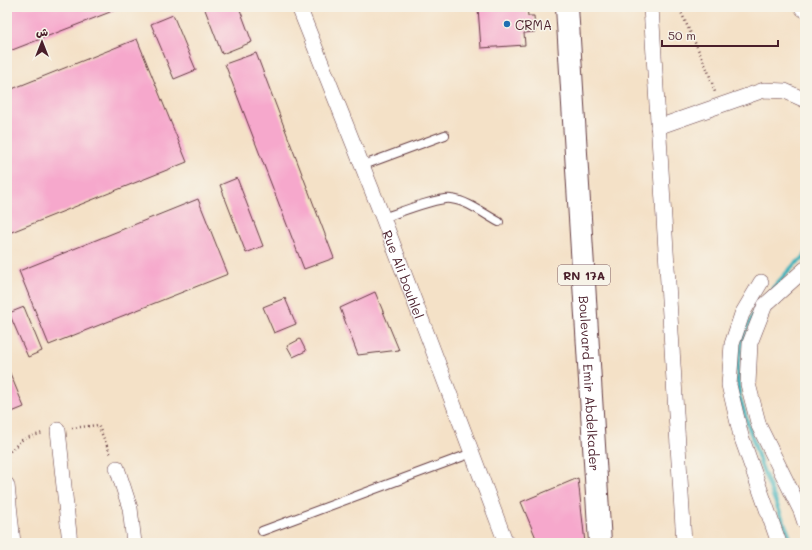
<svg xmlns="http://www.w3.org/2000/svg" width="812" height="550" font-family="Mali,'Playpen Sans Arabic',sans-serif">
<rect width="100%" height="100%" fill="#f7f3e8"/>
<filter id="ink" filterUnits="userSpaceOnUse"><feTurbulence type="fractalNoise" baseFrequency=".025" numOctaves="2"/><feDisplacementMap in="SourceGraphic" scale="8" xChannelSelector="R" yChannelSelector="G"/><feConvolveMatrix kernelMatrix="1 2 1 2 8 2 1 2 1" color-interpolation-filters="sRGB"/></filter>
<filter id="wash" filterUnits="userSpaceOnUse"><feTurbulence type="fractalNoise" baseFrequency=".012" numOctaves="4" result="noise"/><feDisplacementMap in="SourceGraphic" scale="16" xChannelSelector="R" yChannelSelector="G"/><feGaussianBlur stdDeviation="0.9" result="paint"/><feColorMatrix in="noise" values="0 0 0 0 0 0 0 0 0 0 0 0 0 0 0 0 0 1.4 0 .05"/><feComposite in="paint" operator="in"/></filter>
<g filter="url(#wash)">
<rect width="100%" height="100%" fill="#f4e1c7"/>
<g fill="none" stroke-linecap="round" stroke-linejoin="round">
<path stroke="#43b3bc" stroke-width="4.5" d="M 773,288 L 795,264 L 804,258 L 805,255
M 755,311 L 743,336 L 737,369 L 739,396 L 761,465 L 792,543"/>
</g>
<g id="blocks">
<path fill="#f6a8cc" d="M 7,7 L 123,7 L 7,52 Z
M 204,7 L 239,7 L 252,42 L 222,54 Z
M 491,7 L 527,7 L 528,16 L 534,16 L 535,32 L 524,33 L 525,45 L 481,48 L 478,8 Z
M 173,15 L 196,70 L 174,79 L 151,24 Z
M 137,39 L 187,162 L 9,233 L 7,227 L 7,91 Z
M 256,53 L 334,258 L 304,269 L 225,64 Z
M 237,178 L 263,246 L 246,253 L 220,185 Z
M 198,199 L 228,274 L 49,345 L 19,271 Z
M 375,292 L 399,350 L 358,355 L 340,308 Z
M 285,298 L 296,324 L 274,333 L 263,307 Z
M 24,307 L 42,351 L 28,357 L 9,313 Z
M 300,339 L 306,351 L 293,357 L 287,346 Z
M 7,366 L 24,407 L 7,414 Z
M 578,478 L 585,543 L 538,543 L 521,502 Z"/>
</g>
</g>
<g filter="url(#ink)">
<use href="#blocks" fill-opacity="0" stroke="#643c42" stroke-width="1"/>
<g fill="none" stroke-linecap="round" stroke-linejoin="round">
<g stroke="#643c42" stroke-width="10">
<path id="service" d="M 361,166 L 445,135
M 383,218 C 398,213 438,197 451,199 C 468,201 484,214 499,222
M 262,531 L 472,453"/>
</g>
<g stroke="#643c42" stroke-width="16">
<g id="minor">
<path id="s1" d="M 299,7 L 383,218 L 506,543"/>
<path d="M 651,7 L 684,543"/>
<path d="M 658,127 L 764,90 L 785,91 L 805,100"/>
<path d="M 805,269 L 765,305 L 750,343 L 748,384 L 759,426 L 801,511 L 805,523"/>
<path d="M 761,282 L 742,314 L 732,344 L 729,385 L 741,436 L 779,543"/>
<path d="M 58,430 L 70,543"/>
<path d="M 117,468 L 130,508 L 134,543"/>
<path d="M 7,485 L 13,543"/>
</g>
</g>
<g stroke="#643c42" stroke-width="20">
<path id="tertiary" d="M 804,7 L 805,8"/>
</g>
<g stroke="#643c42" stroke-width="24">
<g id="primary">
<path id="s2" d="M 567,7 L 600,543"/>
</g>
</g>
<path stroke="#643c42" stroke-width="2.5" stroke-dasharray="1 3" stroke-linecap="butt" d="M 677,7 L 680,10 L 708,71 L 715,92
M 72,428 L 98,425 L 111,455
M 7,454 L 23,439 L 43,433"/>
<use href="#service" stroke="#fff" stroke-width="8"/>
<use href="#minor" stroke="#fff" stroke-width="15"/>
<use href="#tertiary" stroke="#fff" stroke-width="19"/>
<use href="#primary" stroke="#fff" stroke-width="22"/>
</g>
</g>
<circle fill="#1f6fb2" stroke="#f7f3e8" stroke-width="1.5" cx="507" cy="24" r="4"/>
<g text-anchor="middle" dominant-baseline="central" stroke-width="3" stroke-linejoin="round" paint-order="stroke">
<rect fill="#f7f3e8" stroke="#7e5f64" stroke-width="1" x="558" y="265" width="52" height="20" rx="3"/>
<g font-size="12" font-weight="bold" fill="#4a1f2b">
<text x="584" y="275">RN 17A</text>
</g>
<g font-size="13" fill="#4a1f2b" stroke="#f7f3e8" text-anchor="start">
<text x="515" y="24">CRMA</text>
</g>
<g font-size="13" fill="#4a1f2b" stroke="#f7f3e8">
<text stroke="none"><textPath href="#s1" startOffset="287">Rue Ali bouhlel</textPath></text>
<text stroke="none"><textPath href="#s2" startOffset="377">Boulevard Emir Abdelkader</textPath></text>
</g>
</g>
<rect width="812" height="550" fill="none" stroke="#f7f3e8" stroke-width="24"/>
<g transform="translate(42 42)" stroke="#f7f3e8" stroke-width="3" paint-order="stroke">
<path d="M0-3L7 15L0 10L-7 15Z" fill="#4a1f2b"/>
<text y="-6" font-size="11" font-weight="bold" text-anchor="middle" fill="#4a1f2b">ش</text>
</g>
<path d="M662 40v6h116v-6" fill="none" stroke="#4a1f2b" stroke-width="2"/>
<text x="668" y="40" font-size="12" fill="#4a1f2b" stroke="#f7f3e8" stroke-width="3" paint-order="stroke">50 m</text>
</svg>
